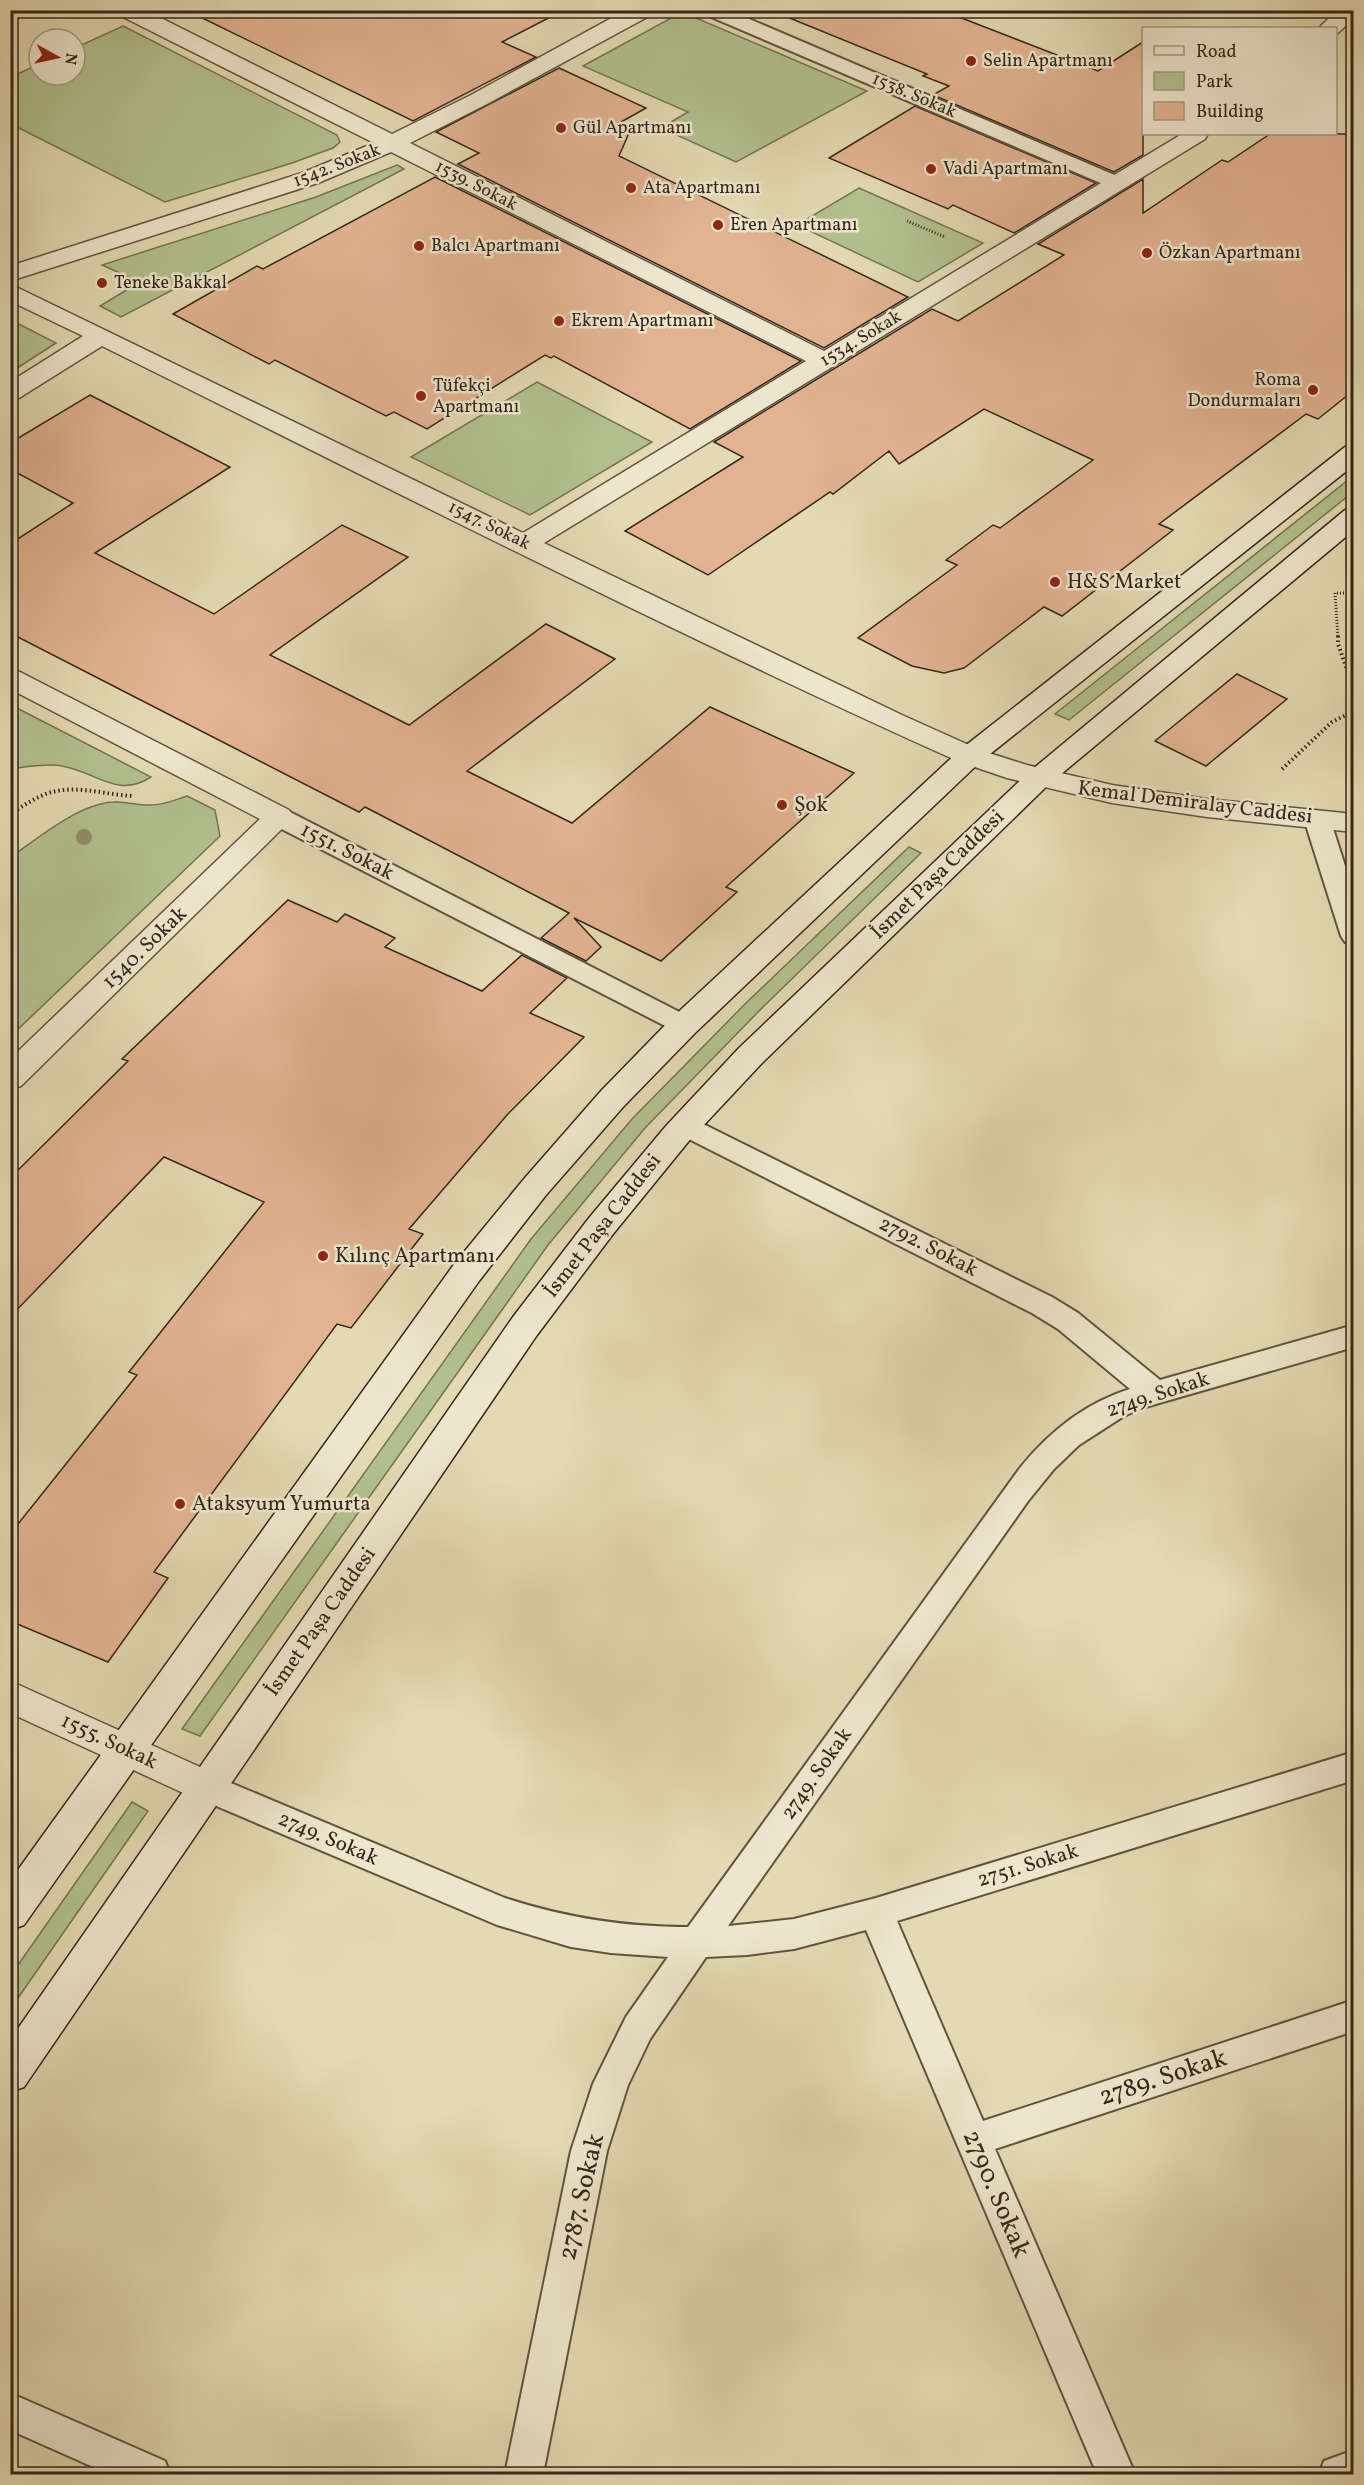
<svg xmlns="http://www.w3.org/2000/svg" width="1364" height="2485" font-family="Vollkorn,serif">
<rect width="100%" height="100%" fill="#e3d9b2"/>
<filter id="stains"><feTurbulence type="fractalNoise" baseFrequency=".00333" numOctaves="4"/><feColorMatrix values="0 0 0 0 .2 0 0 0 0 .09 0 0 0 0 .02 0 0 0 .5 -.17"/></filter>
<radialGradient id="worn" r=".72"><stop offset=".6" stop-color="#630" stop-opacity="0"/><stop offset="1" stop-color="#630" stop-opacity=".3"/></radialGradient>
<path fill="#b2c08e" stroke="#737454" stroke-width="1.5" d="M 682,12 L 867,91 L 736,162 L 661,128 L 688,112 L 583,66 Z
M 123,26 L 337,135 L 340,142 L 333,148 L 292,163 L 165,202 L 11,124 L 11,77 L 39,64 L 39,75 L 75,75 L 75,48 Z
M 397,165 L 404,169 L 121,317 L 100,306 L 140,282 L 102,265 L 316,197 Z
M 859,188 L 983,243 L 918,282 L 797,225 Z
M 11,320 L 56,343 L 11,372 Z
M 537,382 L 652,442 L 530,515 L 411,457 Z
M 1353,476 L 1353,492 L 1069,720 L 1055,714 Z
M 11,705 L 151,777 C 117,799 97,772 62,766 C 47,763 26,767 11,769 Z
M 187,796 L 215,810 L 220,836 L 11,1036 L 11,857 C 38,838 80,803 114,802 C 126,801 139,806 151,805 C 164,805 175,800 187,796 Z
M 909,847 L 921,853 L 759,1011 L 645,1128 L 548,1245 L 200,1736 L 182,1729 L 531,1239 L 632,1119 L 745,1004 Z
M 132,1802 L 148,1811 L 11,2008 L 11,1975 Z"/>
<path fill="#e3b391" stroke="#342719" stroke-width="1.5" d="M 186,10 L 564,10 L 502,42 L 536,57 L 413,121 Z
M 776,10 L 941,10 L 1098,71 L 1143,42 L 1143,155 L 1114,172 L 933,95 L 949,86 L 923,76 L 927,74 L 775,12 Z
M 559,68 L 646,108 L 614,126 L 629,133 L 619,156 L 908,297 L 824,348 L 458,164 L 479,153 L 436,132 Z
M 915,106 L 1096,183 L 1014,233 L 953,205 L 948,209 L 829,158 Z
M 1270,134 L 1353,134 L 1353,391 L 1318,419 L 1306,414 L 1159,524 L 1173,530 L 1062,616 L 1044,607 L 964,668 L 944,673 L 912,666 L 858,638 L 957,565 L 946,560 L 993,525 L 1000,528 L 1093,460 L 984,409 L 899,464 L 889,451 L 833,494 L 830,492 L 708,575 L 625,531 L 743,457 L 714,442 L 932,309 L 958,321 L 1064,255 L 1038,244 L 1143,179 L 1143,213 L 1222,160 L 1228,162 Z
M 435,177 L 801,361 L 690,429 L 554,356 L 551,358 L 545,355 L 427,429 L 394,412 L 386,416 L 275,360 L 269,364 L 173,314 L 257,266 L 263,269 Z
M 90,395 L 230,467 L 95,553 L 214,614 L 342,525 L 408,557 L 270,655 L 409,725 L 546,624 L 615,659 L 467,771 L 572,823 L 710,707 L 854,773 L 726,887 L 737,892 L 661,961 L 574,918 L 601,947 L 586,961 L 541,938 L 569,913 L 365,807 L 359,812 L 10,633 L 10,544 L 73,503 L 10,469 L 10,443 Z
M 1237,674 L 1287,699 L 1206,766 L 1155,741 Z
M 288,900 L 337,922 L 345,914 L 395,938 L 385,947 L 482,991 L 522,955 L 567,978 L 530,1013 L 584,1037 L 507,1115 L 409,1229 L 423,1234 L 351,1328 L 337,1324 L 154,1572 L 168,1578 L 108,1662 L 10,1621 L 10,1534 L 137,1375 L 129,1372 L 264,1202 L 164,1157 L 10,1317 L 10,1178 L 128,1061 L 122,1059 Z"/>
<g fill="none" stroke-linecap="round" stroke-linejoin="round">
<g stroke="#60543f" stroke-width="4">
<path id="service" d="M 702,10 L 728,10 L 1124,179 L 1127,183 L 1124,187 L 1110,187 L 704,14 Z
M 279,809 L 288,811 L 693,1019 L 697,1025 L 693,1031 L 684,1034 L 675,1031 L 270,823 L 266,817 L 270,811 Z
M 1317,811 L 1326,813 L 1330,819 L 1354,894 L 1354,945 L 1345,942 L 1341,936 L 1304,819 L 1308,813 Z
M 685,1115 L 1052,1297 L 1078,1313 L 1160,1380 L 1354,1325 L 1354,1347 L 1142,1408 L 1124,1416 L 1079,1445 L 1054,1469 L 1028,1501 L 728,1926 L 794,1919 L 876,1898 L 1354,1752 L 1354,1780 L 897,1921 L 983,2121 L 1354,2000 L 1354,2031 L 995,2149 L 1135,2474 L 1097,2474 L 866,1930 L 794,1949 L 747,1955 L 706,1957 L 650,2039 L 628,2085 L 607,2151 L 543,2474 L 505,2474 L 571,2151 L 593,2084 L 626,2017 L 668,1957 L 611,1953 L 571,1947 L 497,1925 L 195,1797 L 191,1787 L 195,1777 L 207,1773 L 505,1898 C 566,1918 624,1927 688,1927 L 1020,1468 C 1049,1432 1085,1403 1130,1389 L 1058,1329 L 1032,1313 L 675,1132 L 671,1125 L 675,1118 Z
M 10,2393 L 165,2461 L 170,2474 L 109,2474 L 10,2430 Z
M 1354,2450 L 1354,2474 L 1319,2474 L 1324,2461 Z"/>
</g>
<g stroke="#60543f" stroke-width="3">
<path id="minor" d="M 117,10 L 145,10 L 392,134 L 471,95 L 626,10 L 653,10 L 651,15 L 487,104 L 410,143 L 824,351 L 1182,134 L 1208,134 L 1205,139 L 544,543 L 902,715 L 980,750 L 984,756 L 980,762 L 970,765 L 960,762 C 670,632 387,487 102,346 L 19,398 L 10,400 L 10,382 L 83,336 L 10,301 L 10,284 L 523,533 L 806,361 L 391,152 L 318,183 L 10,281 L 10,266 L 302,173 L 374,143 L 119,15 Z
M 1337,10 L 1354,10 L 1354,18 L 1338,33 L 1336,33 L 1336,28 L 1319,28 Z
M 10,670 L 20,672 L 289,810 L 294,817 L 21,1086 L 10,1089 L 10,1059 L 260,819 L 10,689 Z
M 10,1681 L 220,1776 L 226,1787 L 220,1798 L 207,1803 L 194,1798 L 10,1713 Z"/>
</g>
<g stroke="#60543f" stroke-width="3">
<path id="tertiary" d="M 970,747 L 1027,765 L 1112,785 L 1207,799 L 1354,814 L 1354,832 L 1207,817 L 1112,803 L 1007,778 L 960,762 L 956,756 L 960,750 Z"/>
</g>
<g stroke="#342719" stroke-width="3">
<path id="secondary" d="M 1354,444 L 1354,465 L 980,762 L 695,1033 L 623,1107 L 546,1195 L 479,1281 L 24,1925 L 10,1930 L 10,1881 L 455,1263 L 524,1179 L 601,1091 L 673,1017 L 960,750 L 1345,447 Z
M 1354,508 L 1354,530 L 1048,785 L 761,1064 L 688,1142 L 613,1234 L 537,1335 L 24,2087 L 10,2092 L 10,2040 L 513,1317 L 589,1218 L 666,1126 L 739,1048 L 1028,773 L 1345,510 Z"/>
</g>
<path stroke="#342719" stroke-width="3" stroke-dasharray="1 2" stroke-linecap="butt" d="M 907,221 L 945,237
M 1335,593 L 1338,638
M 1337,593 L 1354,593"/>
<path stroke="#342719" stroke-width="4" stroke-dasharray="1.5 3" stroke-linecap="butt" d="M 1338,636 L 1338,644 L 1354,689
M 1282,769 L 1332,722 L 1354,711
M 10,814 C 23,806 37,796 52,792 C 78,785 107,795 133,796"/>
<use href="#service" fill="#ede6cd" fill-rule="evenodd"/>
<use href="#minor" fill="#ede6cd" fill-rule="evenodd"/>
<use href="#tertiary" fill="#ede6cd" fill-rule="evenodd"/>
<use href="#secondary" fill="#ede6cd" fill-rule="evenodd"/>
</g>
<circle fill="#948c6e" cx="84" cy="837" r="8"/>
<g fill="#8f2418" stroke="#ede6cd" stroke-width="2">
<circle cx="971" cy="61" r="6"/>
<circle cx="561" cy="128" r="6"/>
<circle cx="931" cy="169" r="6"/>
<circle cx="631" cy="188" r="6"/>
<circle cx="718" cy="225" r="6"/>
<circle cx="419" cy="246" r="6"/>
<circle cx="1147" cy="253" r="6"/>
<circle cx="102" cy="283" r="6"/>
<circle cx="559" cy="321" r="6"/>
<circle cx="1313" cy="390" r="6"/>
<circle cx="421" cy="396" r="6"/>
<circle cx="1055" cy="582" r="6"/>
<circle cx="782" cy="805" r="6"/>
<circle cx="323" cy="1256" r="6"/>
<circle cx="180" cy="1504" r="6"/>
</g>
<g text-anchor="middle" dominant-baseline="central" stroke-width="5" stroke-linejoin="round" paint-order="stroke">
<g font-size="18" fill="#342719" stroke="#ede6cd" text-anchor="start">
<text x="983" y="61">Selin Apartmanı</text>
<text x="573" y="128">Gül Apartmanı</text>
<text x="943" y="169">Vadi Apartmanı</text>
<text x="643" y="188">Ata Apartmanı</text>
<text x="730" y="225">Eren Apartmanı</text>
<text x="431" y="246">Balcı Apartmanı</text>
<text x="1159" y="253">Özkan Apartmanı</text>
<text x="114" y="283">Teneke Bakkal</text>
<text x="571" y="321">Ekrem Apartmanı</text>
<text x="1301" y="380" text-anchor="end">Roma<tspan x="1301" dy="21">Dondurmaları</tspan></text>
<text x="433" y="386">Tüfekçi<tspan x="433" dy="21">Apartmanı</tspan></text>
</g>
<g font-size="18" fill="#342719" stroke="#ede6cd">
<text transform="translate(914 96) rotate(23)">1538. Sokak</text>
<text transform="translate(337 166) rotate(-21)">1542. Sokak</text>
<text transform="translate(476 186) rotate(27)">1539. Sokak</text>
<text transform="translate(861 339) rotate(-31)">1534. Sokak</text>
<text transform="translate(489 526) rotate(26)">1547. Sokak</text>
</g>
<g font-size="21" fill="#342719" stroke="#ede6cd" text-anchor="start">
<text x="1067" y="582">H&amp;S Market</text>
<text x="794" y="805">Şok</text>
<text x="335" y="1256">Kılınç Apartmanı</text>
<text x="192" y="1504">Ataksyum Yumurta</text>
</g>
<g font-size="21" fill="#342719" stroke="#ede6cd">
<text transform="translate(1195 803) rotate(7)">Kemal Demiralay Caddesi</text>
<text transform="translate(347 852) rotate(27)">1551. Sokak</text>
<text transform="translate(938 875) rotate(-44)">İsmet Paşa Caddesi</text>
<text transform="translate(145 948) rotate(-44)">1540. Sokak</text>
<text transform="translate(603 1226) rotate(-52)">İsmet Paşa Caddesi</text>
<text transform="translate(928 1247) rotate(27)">2792. Sokak</text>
<text transform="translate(1158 1395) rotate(-18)">2749. Sokak</text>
<text transform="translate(321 1622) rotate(-55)">İsmet Paşa Caddesi</text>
<text transform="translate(109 1742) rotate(25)">1555. Sokak</text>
<text transform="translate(817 1774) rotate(-55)">2749. Sokak</text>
<text transform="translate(328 1839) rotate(23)">2749. Sokak</text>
<text transform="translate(1028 1866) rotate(-17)">2751. Sokak</text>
</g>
<g font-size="26" fill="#342719" stroke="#ede6cd">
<text transform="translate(1163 2078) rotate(-18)">2789. Sokak</text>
<text transform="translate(996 2194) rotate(67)">2790. Sokak</text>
<text transform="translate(582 2197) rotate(-77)">2787. Sokak</text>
</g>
</g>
<rect width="1364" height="2485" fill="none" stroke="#e3d9b2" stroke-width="36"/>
<rect x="12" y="12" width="1340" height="2461" fill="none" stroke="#342719" stroke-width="3"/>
<rect x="18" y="18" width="1328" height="2449" fill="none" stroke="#342719" stroke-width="1.5"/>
<rect x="1142" y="27" width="195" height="108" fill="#ede6cd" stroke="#a39a85" stroke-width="1.5"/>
<rect x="1154" y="46" width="30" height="9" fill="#ede6cd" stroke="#a39a85" stroke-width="1.5"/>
<text x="1196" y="57" font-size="18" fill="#342719">Road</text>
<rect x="1154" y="72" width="30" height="18" fill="#b2c08e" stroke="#a39a85" stroke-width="1.5"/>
<text x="1196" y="87" font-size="18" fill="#342719">Park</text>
<rect x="1154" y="102" width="30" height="18" fill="#e3b391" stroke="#a39a85" stroke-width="1.5"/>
<text x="1196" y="117" font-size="18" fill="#342719">Building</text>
<g transform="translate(57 57) rotate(98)"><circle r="28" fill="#ede6cd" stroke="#a39a85" stroke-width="1.5"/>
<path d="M0-4.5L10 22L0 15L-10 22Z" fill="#8f2418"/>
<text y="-9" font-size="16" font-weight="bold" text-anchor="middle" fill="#342719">N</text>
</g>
<rect width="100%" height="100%" filter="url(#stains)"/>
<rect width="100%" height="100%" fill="url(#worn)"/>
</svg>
